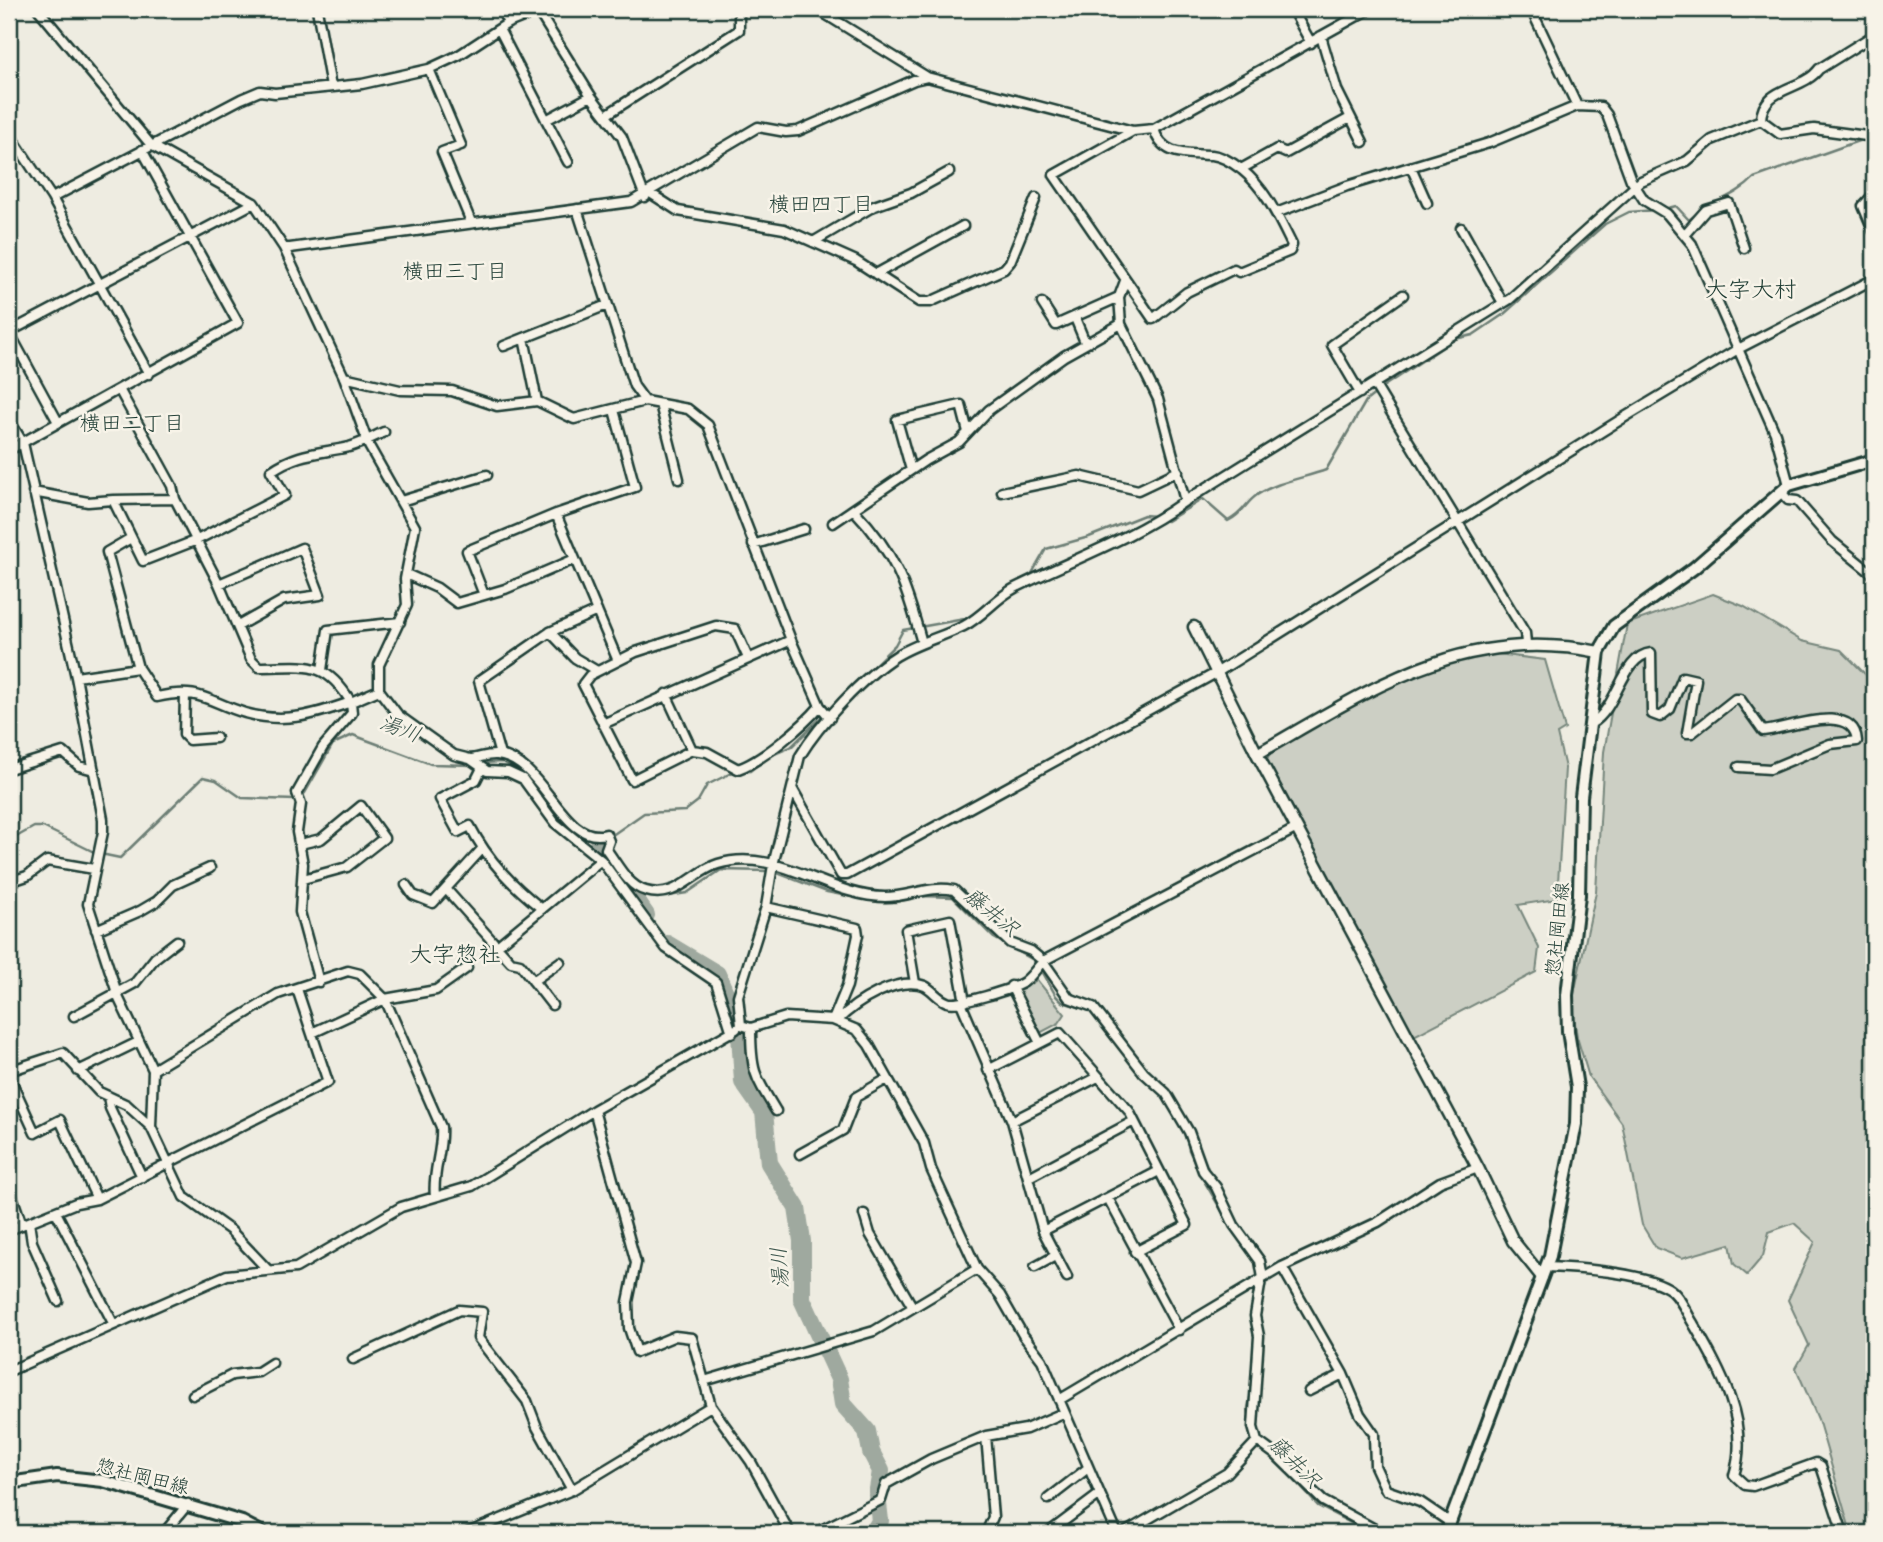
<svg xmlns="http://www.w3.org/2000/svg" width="1883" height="1542" font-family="Mali,'Klee One',sans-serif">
<rect width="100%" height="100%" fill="#eeece1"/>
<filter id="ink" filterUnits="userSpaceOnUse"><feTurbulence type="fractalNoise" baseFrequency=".0143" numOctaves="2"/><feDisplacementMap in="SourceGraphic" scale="14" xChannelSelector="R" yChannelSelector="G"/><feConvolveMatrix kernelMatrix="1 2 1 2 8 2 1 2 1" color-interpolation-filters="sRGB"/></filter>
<g filter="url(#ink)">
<path fill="#cccfc4" stroke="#76867c" stroke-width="2" d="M 1713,594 L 1743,606 L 1802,641 L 1841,650 L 1874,683 L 1874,1533 L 1851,1533 L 1818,1419 L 1796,1368 L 1809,1345 L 1788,1300 L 1815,1242 L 1794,1223 L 1769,1232 L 1763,1256 L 1747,1275 L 1734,1264 L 1730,1244 L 1682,1258 L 1656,1248 L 1642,1225 L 1622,1123 L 1589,1077 L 1577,1037 L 1572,1003 L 1596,892 L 1604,752 L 1627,624 Z
M 1497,654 L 1545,660 L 1565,729 L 1557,734 L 1565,768 L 1557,899 L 1518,905 L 1539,948 L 1536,972 L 1414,1036 L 1267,760 L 1270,752 L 1395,682 L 1460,660 Z
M 1037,980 L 1065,1014 L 1059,1023 L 1040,1033 L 1017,990 Z"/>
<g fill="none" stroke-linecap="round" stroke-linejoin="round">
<path stroke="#6c7e74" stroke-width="2.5" d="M 1664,209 L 1676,206 L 1689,220 C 1709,202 1735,198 1754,178 L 1864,139
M 1381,388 L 1455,339 L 1473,335 L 1504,314 L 1605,224 L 1629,212 L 1657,210
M 1161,519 L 1167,521 L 1203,499 L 1228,521 C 1244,513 1245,503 1257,495 C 1276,482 1304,478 1326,470 L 1366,401 L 1376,393
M 1014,584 L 1031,575 L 1046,549 L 1089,537 L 1144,515 L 1155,516
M 480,763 L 503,762 L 525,774
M 532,782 L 558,817 L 598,845 L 644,813 L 685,811 L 698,801 L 707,785 L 731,773 L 750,771 L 767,757 L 791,747 L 895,645 L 903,630 L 970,618 L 1008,588
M 9,841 L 34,827 L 43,827 L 96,853 L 120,858 L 203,777 L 216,780 L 242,798 L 295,800 L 305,793 L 333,744 L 353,735 L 431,764 L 473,765
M 775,872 L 827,892 L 878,902 L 896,902 L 921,896 L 953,897 L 994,938 L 1037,962 L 1056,996 L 1062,1002 L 1090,1010 L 1116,1043
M 629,891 L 662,897 L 687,893 L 721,870 L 769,871
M 1160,1092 L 1177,1119
M 1186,1134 L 1189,1150 L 1200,1174 L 1233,1230
M 1256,1261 L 1258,1275
M 1252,1315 L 1254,1301
M 1250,1426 L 1248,1408 L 1252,1387
M 1256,1445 L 1267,1453
M 1278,1462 L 1318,1506 L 1370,1533"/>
<path stroke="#9fa99f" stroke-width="18" d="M 598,845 L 646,915
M 667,944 L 717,974 L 735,1016
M 740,1034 L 743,1082 L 764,1112 L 769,1163 L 797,1208 L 802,1241 L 802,1299 L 839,1379 L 843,1404 L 867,1431 L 871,1452 L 881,1471 L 877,1495 L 880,1521 L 873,1533"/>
<g stroke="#1f3d34" stroke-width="13">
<path id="minor" d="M 38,9 L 151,145 L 254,203 L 284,248 L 290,248 L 631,202 L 758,127 L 786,132 L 798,131 L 914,80 L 927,77 L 1133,131 L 1154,129 L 1370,9
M 317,9 L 331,87
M 501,9 L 508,23
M 817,9 L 927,77
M 1292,9 L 1311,43
M 1531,9 L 1577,106
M 538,11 L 591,96 L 622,137 L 645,197
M 499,29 L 568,162
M 1321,36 L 1337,90 L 1363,142
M 429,69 L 461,145 L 442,152 L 471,222
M 606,115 L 739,30 L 739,9
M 546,120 L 591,96
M 1761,120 C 1762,86 1803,91 1819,69 L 1874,35
M 1761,120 L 1780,134 L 1814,129 L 1874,137
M 1133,131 L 1054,175 L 1153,319 L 1187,292 L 1234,269 L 1239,272 L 1290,251 L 1292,245 C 1278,217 1266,189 1241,169 C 1233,163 1223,156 1212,155 C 1189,153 1162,158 1154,129
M 9,133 L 52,198 L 149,374
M 1411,167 L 1427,203
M 1241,169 L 1277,149 L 1286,153 L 1350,118
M 650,193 L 678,211 L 784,229 L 856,261 L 919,302 L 930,302 L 1004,269 L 1010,262 L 1036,198
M 1874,194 L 1863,206 L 1874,232
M 52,198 L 241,99 L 260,91 L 275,93 L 362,84 L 429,69 L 459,55 L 508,23 L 543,9
M 577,209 L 634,386 L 645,401 L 688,409 L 708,425 L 791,640 L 820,706 L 830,718
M 1276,213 L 1347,186 L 1489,143 L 1577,106 L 1601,107 L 1607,115 L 1631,180 L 1644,200 L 1667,214 L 1692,244 L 1775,433 L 1789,485
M 1461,228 L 1503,303
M 1685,234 L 1706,210 L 1729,203 L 1744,248
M 813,242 L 874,206 L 911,193 L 949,172
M 284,248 L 344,377 L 369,446 L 415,527 L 405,579 L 407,605 L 379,665 L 379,690 L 398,715 L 454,755 L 470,759 L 487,771 L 508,772 L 523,779 L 555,823 L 601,860 L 666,948 L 716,982 L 732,1033
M 876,274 L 963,226
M 1125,281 L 1119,297 L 1121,324 L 1158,399 L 1185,501
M 1042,303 L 1056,325 L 1119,297
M 1075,318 L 1085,342
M 524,338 L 537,401
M 504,346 L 607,305
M 344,377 L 400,390 L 452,391 L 497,406 L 537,401 L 574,419 L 645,401
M 1374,384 L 1525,633 L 1526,643
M 120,391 L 172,486 L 175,499 L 219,584 L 251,659 L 259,667 C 305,667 324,658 351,702 C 314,715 284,724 245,713 C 208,702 201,687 157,697 L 138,668 L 107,552 L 131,538
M 1360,393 L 1332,345 L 1403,295
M 660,404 L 679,479
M 9,420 L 23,443 L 76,677 L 103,819 L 103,832 L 88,904 L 119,999 L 153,1070 L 151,1127 L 184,1197 L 230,1230 L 268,1270
M 58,422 L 9,332 L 254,203
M 9,450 L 238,323 L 142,150
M 911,470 L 897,420 L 961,405 L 968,432
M 33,492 L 88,502 L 113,500 L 143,561 L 197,540 L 285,495 L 271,471 C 299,452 318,454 349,447 C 361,444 373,437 384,432
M 1002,492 L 1079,476 L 1138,490 L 1178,471
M 1781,492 L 1788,500 L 1797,501 L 1832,541 L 1874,575
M 113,500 L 175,499
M 401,501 L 487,475
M 854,510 C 896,554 906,585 922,643
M 556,514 L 618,661
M 833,523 L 926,460 L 959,442 L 989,410 L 1064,356 L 1121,324
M 753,545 L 804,529
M 406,574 L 437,588 L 457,603 L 505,589 L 575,559
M 219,584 L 302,548 L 320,595 L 284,600 L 238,626
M 484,595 L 467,551 L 556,514 L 635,487 L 614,410
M 322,670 L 328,630 L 400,622
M 597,671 L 575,658 L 550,632 L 597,611
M 76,677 L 138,668
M 185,694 L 184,735 L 189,740 L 216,738
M 666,694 L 692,750 L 632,780 L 583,684 L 590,675 L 636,652 L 716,626 L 735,629 L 748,658
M 1592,723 C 1618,708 1622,656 1651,653 L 1652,714 L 1660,717 L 1670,709 L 1683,677 L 1696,680 L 1687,733 L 1692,733 L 1735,699 L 1740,699 L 1763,731 C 1784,730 1854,700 1857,741 L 1830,744 L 1770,769 L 1739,767
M 603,724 L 791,640
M 692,750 L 707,752 L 738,769 C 762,761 803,726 820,706
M 500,755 L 479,681 L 550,632
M 470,759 C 479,758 488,754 497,755 C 544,759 562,846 606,834 L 609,841 L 606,849 C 617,863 627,886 646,891 C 677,900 692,872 718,864 C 776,846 829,897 885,897 C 909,897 930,885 954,890 L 1010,943 L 1031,951 L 1043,961 L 1069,998 L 1093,1007 L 1144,1073 L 1166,1093 L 1189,1132 L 1203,1171 L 1216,1187 L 1234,1225 L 1260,1261 L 1263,1278
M 482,768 L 476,780 L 440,799 L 458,832 L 470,826 C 488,861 512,885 542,909
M 9,769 L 63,752 L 79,766 L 94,770
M 793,790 L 841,875 L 847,875 L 1216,673 L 1625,417 L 1738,349 L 1874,279
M 300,844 L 321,839 L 361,806 L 384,838 L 347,867 L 303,879
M 9,882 L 27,876 L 47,861 L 94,869
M 406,885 L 413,895 L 433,903 L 482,849
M 446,889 L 511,962 L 520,964 L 552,1005
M 766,907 L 857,928 L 858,935 L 847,986 L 833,1020
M 96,930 L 140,911 L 157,901 L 173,885 L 210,868
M 497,946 L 601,860
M 533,981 L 560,962
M 319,982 L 300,912 L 303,864 L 297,832 L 301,804 L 297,793 L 323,747 L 352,713 L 351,702 L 379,690
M 915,983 L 906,930 L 950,920 L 965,1002
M 1011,986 L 1040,1043
M 961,1003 L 1012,1121 L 1043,1231 L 1067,1277
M 74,1016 L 135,983 L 155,958 L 177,941
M 837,1021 C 856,1002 898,975 925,986 C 933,990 938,999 947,1002 C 957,1007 1015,988 1024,982 C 1032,976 1037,968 1043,961 L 1297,828
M 741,1025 L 738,996 L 766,907 L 773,865 L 800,756 C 820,723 863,677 896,656 C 917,643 942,637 964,626 C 983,616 996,598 1015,588 C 1073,559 1132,539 1185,501 L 1510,299 L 1641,181 L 1687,161 L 1712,140 L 1761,120
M 741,1025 L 751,1028 L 786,1017 L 833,1020 L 857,1030 L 869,1045 L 924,1143 L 931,1169 L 977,1269 L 1000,1295 L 1023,1335 L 1042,1360 L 1117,1533
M 751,1028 C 751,1071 754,1075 776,1111
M 312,1033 L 385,999 L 436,990 L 467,968
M 153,1070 L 278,994 L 348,971 L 360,974 L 385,999 L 441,1127 C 443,1150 432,1172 435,1196
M 988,1070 L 1060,1033 L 1129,1111 L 1187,1225 L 1135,1252
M 9,1071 L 63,1053 L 99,1092 L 127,1105 L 151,1127
M 78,1071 L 138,1042
M 9,1076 L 35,1133 L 60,1120 L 97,1199
M 108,1096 L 110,1108 L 142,1177
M 594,1110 L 636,1263 L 628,1302 L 629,1328 L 637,1352 L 675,1336 L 692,1338 L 711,1406 L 751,1462 L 790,1533
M 1012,1121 L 1098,1077
M 800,1154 L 843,1130 L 856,1097 L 887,1079
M 1029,1177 L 1134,1121
M 9,1187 L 22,1225
M 1108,1198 L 1179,1330
M 56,1212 L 113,1323
M 864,1214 L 870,1234 L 912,1306
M 29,1222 L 32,1242 L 58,1301
M 9,1230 L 76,1203 L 97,1199 L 328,1082 L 297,989
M 1043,1231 L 1159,1171
M 1035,1267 L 1055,1256
M 1282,1267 L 1343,1374 L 1309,1391
M 1546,1267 C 1577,1268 1641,1272 1668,1288 C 1679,1294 1686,1312 1693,1323 C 1718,1367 1751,1422 1734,1475 L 1745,1485 L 1753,1486 L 1816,1463 L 1821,1466 L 1843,1533
M 1261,1280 L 1255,1316 L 1259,1336 L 1253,1427 L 1257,1441 L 1276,1455 L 1323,1501 L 1382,1533
M 353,1359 L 459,1310 L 482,1312 L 478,1338 L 527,1401 L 537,1427 L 572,1490
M 9,1371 L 227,1275 L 296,1268 L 401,1207 L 472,1186 L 594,1110 L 736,1029
M 1343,1374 L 1360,1414 L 1374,1434 L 1375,1466 L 1386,1490 L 1420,1502 L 1451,1523
M 704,1381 L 874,1331 L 977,1269
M 193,1395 L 232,1375 L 258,1372 L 272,1363
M 1059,1400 L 1282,1267 L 1378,1222 L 1440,1182 L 1478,1168
M 986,1436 L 993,1517 L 986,1533
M 1048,1499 L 1088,1468
M 9,1532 L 10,1533
M 164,1533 L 188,1504
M 467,1533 L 572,1490 L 711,1406
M 815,1533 L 881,1500 L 886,1484 L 931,1459 L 986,1436 L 1026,1429 L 1063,1413
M 1048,1533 L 1100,1494
M 1124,1533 L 1227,1473 L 1257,1441"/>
</g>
<g stroke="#1f3d34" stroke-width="15">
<path id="tertiary" d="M 1194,627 L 1257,754 L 1478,1168 L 1513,1241 L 1542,1277
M 1257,754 C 1371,689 1462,625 1599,652"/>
</g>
<g stroke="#1f3d34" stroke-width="16">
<path id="secondary" d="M 9,1483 L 57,1476 L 103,1481 L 242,1522 L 263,1533
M 1446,1533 L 1550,1256 L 1576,1124 L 1577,1087 L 1568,1031 L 1567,995 L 1579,895 L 1581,797 L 1599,652 L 1614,626 L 1694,568 L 1789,485 L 1874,460"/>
</g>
<use href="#minor" stroke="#f7f3e8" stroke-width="8"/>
<use href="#tertiary" stroke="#f7f3e8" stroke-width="10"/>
<use href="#secondary" stroke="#f7f3e8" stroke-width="10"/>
</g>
</g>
<g text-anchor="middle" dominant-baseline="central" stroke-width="5" stroke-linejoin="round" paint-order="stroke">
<g font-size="19" fill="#1f3d34" stroke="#f7f3e8">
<text transform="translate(1556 929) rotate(-84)">惣社岡田線</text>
<text transform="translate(143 1475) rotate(14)">惣社岡田線</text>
</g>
<g font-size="21" fill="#1f3d34" stroke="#f7f3e8">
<text x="821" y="202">横田四丁目</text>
<text x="455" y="269">横田三丁目</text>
<text x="132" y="421">横田二丁目</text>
</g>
<g font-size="21" font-style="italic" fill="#3f584f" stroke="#f7f3e8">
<text transform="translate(401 727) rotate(21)">湯川</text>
<text transform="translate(993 911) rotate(39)">藤井沢</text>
<text transform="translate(778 1268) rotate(-94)">湯川</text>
<text transform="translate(1296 1461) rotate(45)">藤井沢</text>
</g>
<g font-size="23" fill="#1f3d34" stroke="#f7f3e8">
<text x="1751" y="288">大字大村</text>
<text x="455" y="953">大字惣社</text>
</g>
</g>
<rect width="1883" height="1542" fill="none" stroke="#f7f3e8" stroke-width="35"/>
<rect x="18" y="18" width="1848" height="1507" fill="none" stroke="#1f3d34" stroke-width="2.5" filter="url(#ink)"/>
</svg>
